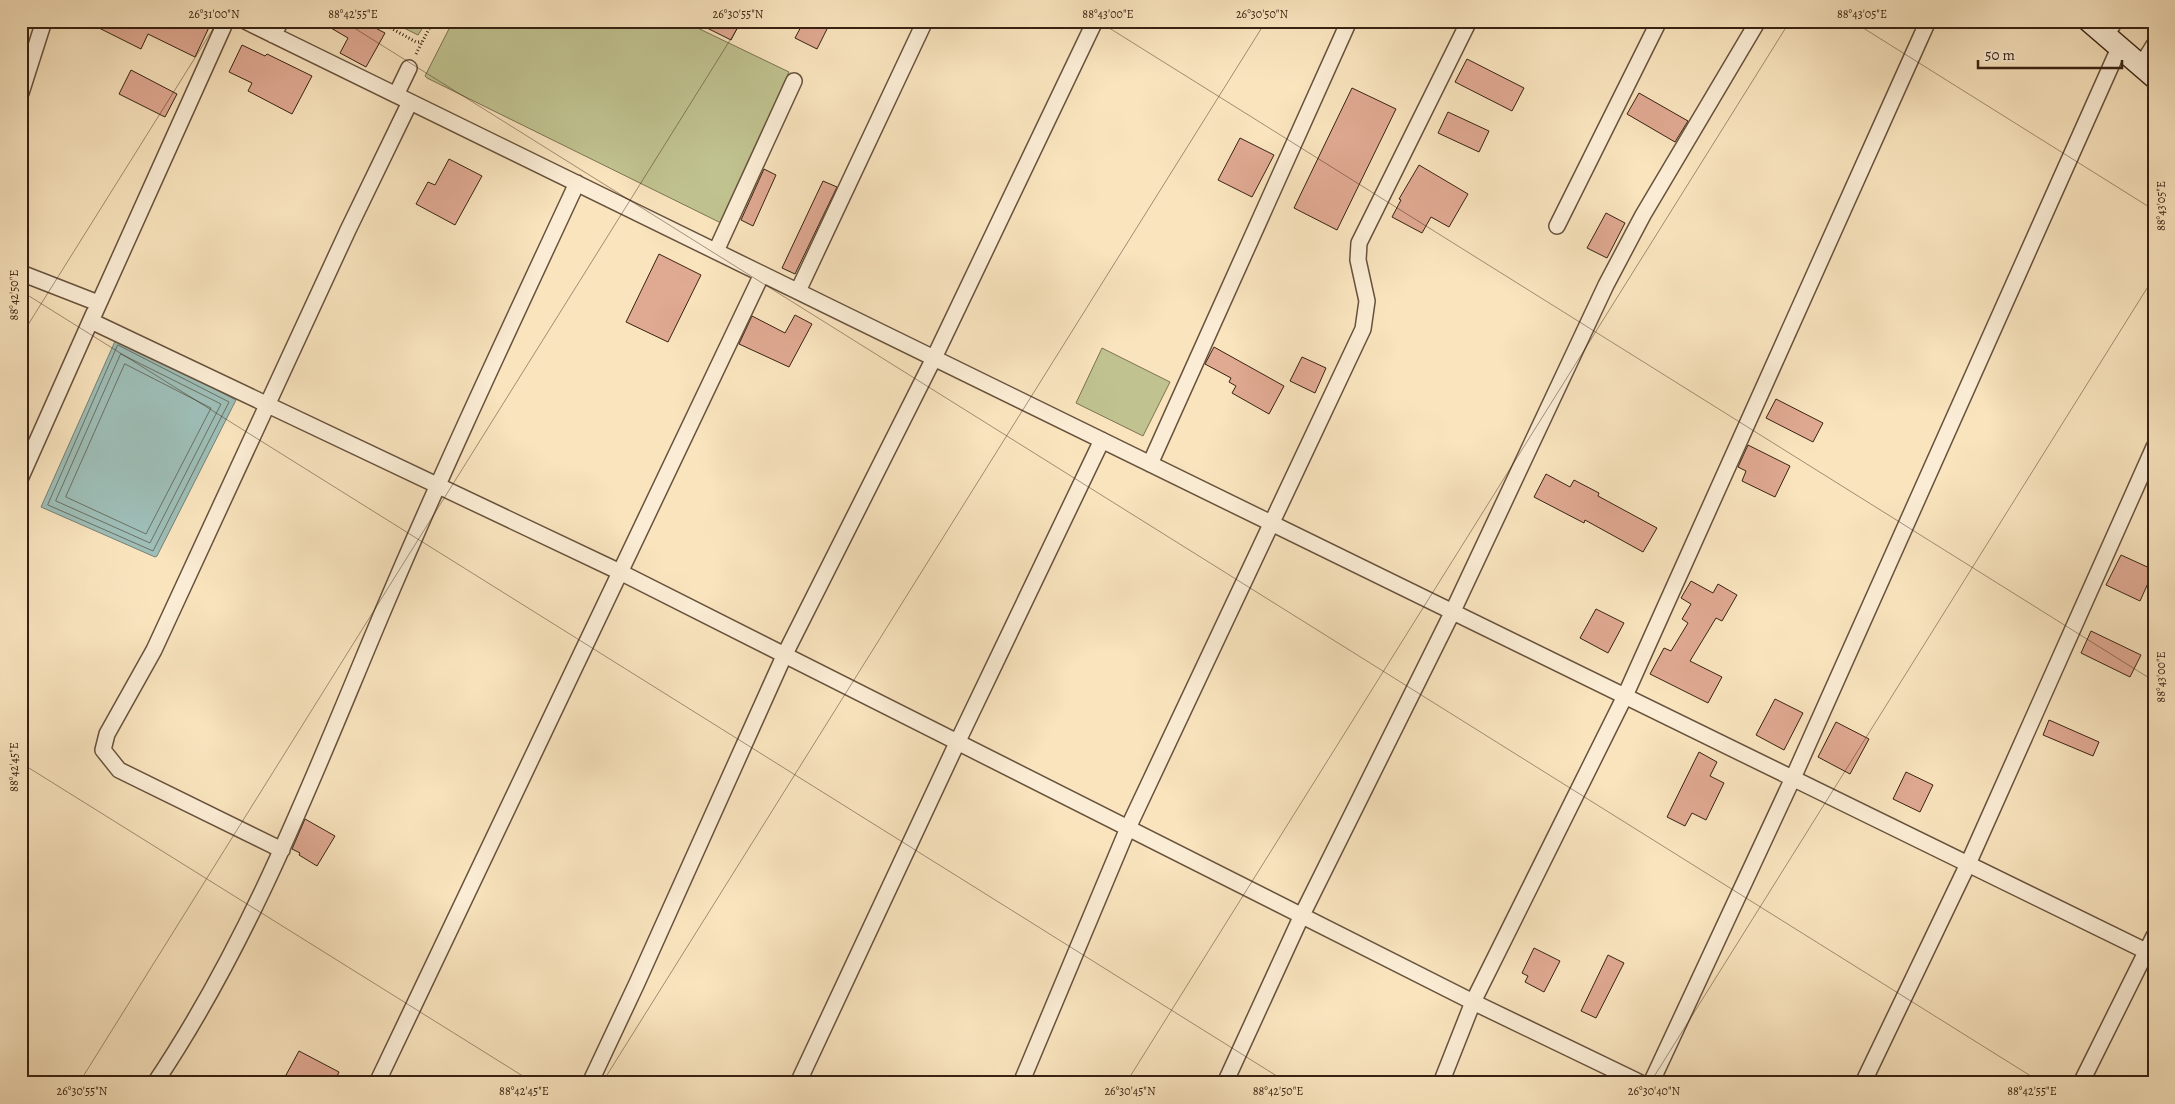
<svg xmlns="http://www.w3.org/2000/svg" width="2175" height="1104" font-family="Alegreya,serif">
<rect width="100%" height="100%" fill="#f9e4be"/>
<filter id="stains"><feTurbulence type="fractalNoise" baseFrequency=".004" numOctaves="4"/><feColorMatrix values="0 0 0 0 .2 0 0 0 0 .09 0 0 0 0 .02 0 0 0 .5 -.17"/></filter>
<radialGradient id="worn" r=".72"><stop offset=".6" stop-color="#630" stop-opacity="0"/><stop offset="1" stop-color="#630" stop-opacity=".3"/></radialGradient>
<path fill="#c0c390" stroke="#7c7251" d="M 390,21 L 427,21 L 418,35 Z
M 453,21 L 683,21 L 789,72 L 721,223 L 427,78 L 425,76 Z
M 1102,348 L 1170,382 L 1143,436 L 1076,403 Z"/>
<path fill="#9ebeb7" stroke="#758075" d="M 116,339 L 124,341 L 236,400 L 157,556 L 155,557 L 41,507 Z"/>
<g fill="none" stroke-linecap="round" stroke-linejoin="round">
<path stroke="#6b7064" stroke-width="1" d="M 118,345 L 229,402 L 153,551 L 48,505 Z
M 121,354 L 221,404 L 150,543 L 56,501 Z
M 125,364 L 211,408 L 146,534 L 66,497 Z"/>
</g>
<path fill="#e0a992" stroke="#382212" d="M 85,21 L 212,21 L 195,57 L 148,34 L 141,49 Z
M 319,21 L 362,21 L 385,33 L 366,67 L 340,53 L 348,38 Z
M 693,21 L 741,21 L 731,40 Z
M 804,21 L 831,21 L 817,49 L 795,38 Z
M 242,45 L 265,56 L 267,54 L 312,76 L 292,114 L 248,91 L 252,83 L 229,72 Z
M 1467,59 L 1524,88 L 1512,111 L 1455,82 Z
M 131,70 L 177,94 L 165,117 L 119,94 Z
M 1352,88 L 1396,109 L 1337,230 L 1294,208 Z
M 1639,93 L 1688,121 L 1675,142 L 1627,114 Z
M 1448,112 L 1489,131 L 1479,152 L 1438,133 Z
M 1240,138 L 1274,155 L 1252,197 L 1218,180 Z
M 449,159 L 482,176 L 455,225 L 416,204 L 428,182 L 435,185 Z
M 1419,165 L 1468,194 L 1449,227 L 1431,217 L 1422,233 L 1392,217 L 1401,200 L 1399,199 Z
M 764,169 L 776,175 L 753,226 L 741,220 Z
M 823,181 L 837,187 L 795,274 L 782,268 Z
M 1606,213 L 1625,223 L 1607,258 L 1587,248 Z
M 659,254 L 701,275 L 668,342 L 626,322 Z
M 795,315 L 812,324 L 789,367 L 739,344 L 752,316 L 785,333 Z
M 1214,347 L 1284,386 L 1269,414 L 1232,393 L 1236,386 L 1229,382 L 1231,378 L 1205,364 Z
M 1302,357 L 1326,368 L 1315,393 L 1290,381 Z
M 1776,399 L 1823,423 L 1813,442 L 1766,418 Z
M 1748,445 L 1790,466 L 1775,497 L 1742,481 L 1746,471 L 1738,467 Z
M 1546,474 L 1570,487 L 1574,480 L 1599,493 L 1598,496 L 1657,528 L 1643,552 L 1585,520 L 1584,523 L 1534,497 Z
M 2121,555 L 2154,570 L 2140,601 L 2106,585 Z
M 1691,581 L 1713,593 L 1718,584 L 1737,595 L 1722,621 L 1716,618 L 1690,661 L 1722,677 L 1708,703 L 1650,674 L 1664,648 L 1671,651 L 1688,623 L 1682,619 L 1691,604 L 1681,598 Z
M 1596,609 L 1624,623 L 1608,653 L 1580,638 Z
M 2091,631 L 2141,655 L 2130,677 L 2081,653 Z
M 1775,699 L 1803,713 L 1784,750 L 1756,735 Z
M 2049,720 L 2099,742 L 2093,756 L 2043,735 Z
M 1836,722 L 1869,739 L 1850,774 L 1818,757 Z
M 1699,752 L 1717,762 L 1710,776 L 1724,783 L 1706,820 L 1692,813 L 1685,826 L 1667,817 Z
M 1906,772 L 1933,785 L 1920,812 L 1893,799 Z
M 305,819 L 335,836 L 317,866 L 299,855 L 300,853 L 292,849 Z
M 1534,948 L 1560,961 L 1544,992 L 1525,982 L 1528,976 L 1522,973 Z
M 1608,955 L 1624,963 L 1596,1018 L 1581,1011 Z
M 299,1051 L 339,1072 L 334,1083 L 299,1083 L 286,1075 Z"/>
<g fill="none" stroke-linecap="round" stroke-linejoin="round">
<g stroke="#68523d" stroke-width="18">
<path id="street" d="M 245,21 L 2154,955
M 273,35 L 281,21
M 2106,36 L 2115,21
M 2141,66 L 2154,45
M 21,93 L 44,21
M 396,95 L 409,68
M 1557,226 L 1659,21
M 716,251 L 794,81
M 21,273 L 98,303
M 798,291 L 925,21
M 91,321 L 620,572 L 1473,1002 L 1641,1083
M 91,321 L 226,21
M 1150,464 L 1349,21
M 21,477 L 94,313
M 282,850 L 119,770 L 103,750 L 107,734 L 154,650 L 348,230 L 410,102
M 155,1083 C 253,937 315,772 383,611 C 444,467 511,325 577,183
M 377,1083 L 762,274
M 590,1083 L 637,983 L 784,656 L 934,358 L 1095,21
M 798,1083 L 957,743 L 1102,440
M 1021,1083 L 1128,828 L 1363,329 L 1367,301 L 1358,260 L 1359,243 L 1469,21
M 1225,1083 L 1302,915 L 1452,613 L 1606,285 L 1643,215 L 1758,21
M 1441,1083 L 1473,1002 L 1625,696 L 1928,21
M 1651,1083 L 1793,778 L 2119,48
M 1863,1083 L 1968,864 L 2154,447
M 2081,1083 L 2154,936"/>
</g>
<g stroke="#382212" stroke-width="24">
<path id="secondary" d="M 2089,21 L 2154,77"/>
</g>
<path stroke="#382212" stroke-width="3" stroke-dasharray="1 2.5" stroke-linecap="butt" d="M 378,21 L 416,42 L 422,42
M 416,54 L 433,21"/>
<use href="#street" stroke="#fbedd5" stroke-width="15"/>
<use href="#secondary" stroke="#fbedd5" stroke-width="21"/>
</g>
<path fill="none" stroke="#382212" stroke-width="1" stroke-opacity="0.45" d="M 343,21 L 2042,1083M 1098,21 L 2154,681M 1852,21 L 2154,210M 21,291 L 1288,1083M 21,336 L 218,21M 21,763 L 534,1083M 79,1083 L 742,21M 602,1083 L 1266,21M 1126,1083 L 1790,21M 1650,1083 L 2154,277"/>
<rect width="2175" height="1104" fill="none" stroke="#f9e4be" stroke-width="55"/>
<path d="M1978 60v8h144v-8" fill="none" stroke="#382212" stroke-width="2.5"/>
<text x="1985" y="60" font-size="15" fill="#382212" stroke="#fbedd5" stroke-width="4" paint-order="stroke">50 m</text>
<rect x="28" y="28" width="2120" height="1048" fill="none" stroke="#382212" stroke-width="2"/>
<g font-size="12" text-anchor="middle" fill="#382212">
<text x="214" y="18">26°31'00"N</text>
<text x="353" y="18">88°42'55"E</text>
<text x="738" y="18">26°30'55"N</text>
<text x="1108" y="18">88°43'00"E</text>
<text x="1262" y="18">26°30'50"N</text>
<text x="1862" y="18">88°43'05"E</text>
<text transform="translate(2161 206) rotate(-90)" y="4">88°43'05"E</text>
<text transform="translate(14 295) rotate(-90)" y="4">88°42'50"E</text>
<text transform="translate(2161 677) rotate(-90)" y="4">88°43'00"E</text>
<text transform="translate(14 767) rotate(-90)" y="4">88°42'45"E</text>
<text x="82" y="1095">26°30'55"N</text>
<text x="524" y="1095">88°42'45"E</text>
<text x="1130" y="1095">26°30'45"N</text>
<text x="1278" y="1095">88°42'50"E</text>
<text x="1654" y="1095">26°30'40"N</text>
<text x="2032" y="1095">88°42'55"E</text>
</g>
<rect width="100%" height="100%" filter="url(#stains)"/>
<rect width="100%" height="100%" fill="url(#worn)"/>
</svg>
